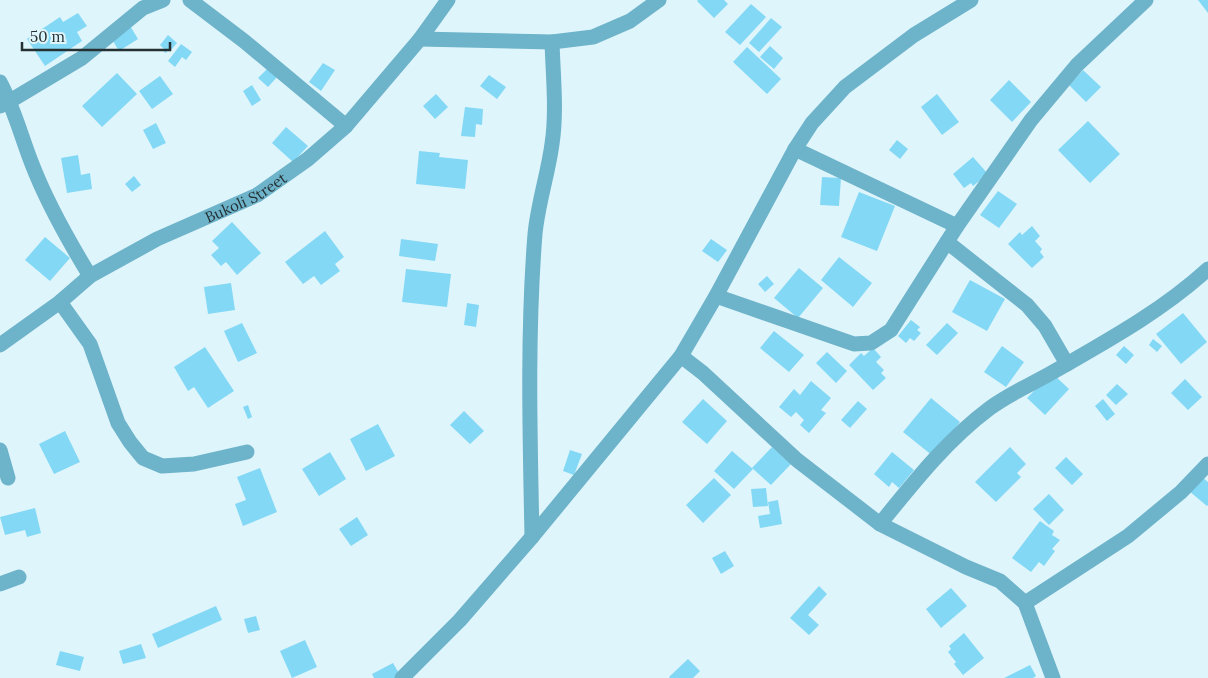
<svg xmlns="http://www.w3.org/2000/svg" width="1208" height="678" font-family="Lora,serif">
<rect width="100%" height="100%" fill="#dff5fc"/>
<path fill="#83d8f5" d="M 698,0 L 724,0 L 728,4 L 714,18 L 697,1 Z
M 1198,0 L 1208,0 L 1208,13 Z
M 751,4 L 766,17 L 740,45 L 725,32 Z
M 78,13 L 87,26 L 77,32 L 82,41 L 45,66 L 27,39 L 60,17 L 63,22 Z
M 771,18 L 782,27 L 759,52 L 749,43 Z
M 129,24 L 138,39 L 119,51 L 110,36 Z
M 168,35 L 177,43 L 170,51 L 168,50 L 166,53 L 163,51 L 164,49 L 160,45 Z
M 181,44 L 192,52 L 186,60 L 182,57 L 175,67 L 168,61 Z
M 770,46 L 783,58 L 774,69 L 760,57 Z
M 747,47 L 781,79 L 767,94 L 733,62 Z
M 323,63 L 335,70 L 321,91 L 309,82 Z
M 269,67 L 278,76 L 268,87 L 258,78 Z
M 1083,70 L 1101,87 L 1086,102 L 1069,85 Z
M 117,73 L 137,94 L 102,127 L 82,106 Z
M 489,75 L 506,87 L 497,99 L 480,86 Z
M 160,76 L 173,94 L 152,109 L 139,91 Z
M 1009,80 L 1031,102 L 1012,122 L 990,100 Z
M 252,85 L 261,100 L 252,106 L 243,91 Z
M 436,94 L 448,107 L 435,119 L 423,106 Z
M 937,94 L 959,122 L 942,135 L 921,107 Z
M 465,107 L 483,109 L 482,125 L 476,124 L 475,137 L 461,136 Z
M 1088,121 L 1120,154 L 1090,183 L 1058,150 Z
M 156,123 L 166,143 L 153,149 L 143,130 Z
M 286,127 L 308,146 L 293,162 L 272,143 Z
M 897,140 L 908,149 L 900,159 L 889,150 Z
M 419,151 L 440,153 L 439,157 L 468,160 L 465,189 L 416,184 Z
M 78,155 L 81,175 L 90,173 L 92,189 L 67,193 L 61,158 Z
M 973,157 L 988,174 L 973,186 L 971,183 L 964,188 L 953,174 Z
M 134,176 L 141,185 L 132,192 L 125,184 Z
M 822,177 L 841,178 L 839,206 L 820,205 Z
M 998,191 L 1017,204 L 999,228 L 980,215 Z
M 859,192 L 895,206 L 877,251 L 841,237 Z
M 232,222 L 261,253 L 237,275 L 226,262 L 221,266 L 211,255 L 219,248 L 212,241 Z
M 1032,226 L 1040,236 L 1035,241 L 1042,249 L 1040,252 L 1044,257 L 1032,268 L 1008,244 L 1020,232 L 1022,235 Z
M 325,231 L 344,257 L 335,264 L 340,271 L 321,285 L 314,276 L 303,284 L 285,262 Z
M 45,237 L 70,258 L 50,281 L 25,260 Z
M 401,239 L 438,244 L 435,261 L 399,256 Z
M 711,239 L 727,250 L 718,262 L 702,251 Z
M 839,257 L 872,283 L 853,307 L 821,280 Z
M 799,268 L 823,288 L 798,318 L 774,298 Z
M 406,269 L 451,274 L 447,307 L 402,302 Z
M 767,276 L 774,284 L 765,292 L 758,284 Z
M 970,280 L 1005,299 L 987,331 L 952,312 Z
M 231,283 L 235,310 L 208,314 L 204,287 Z
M 467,303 L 479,305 L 476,327 L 464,325 Z
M 1183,313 L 1207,342 L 1181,364 L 1156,334 Z
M 911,320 L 920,327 L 917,330 L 921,333 L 914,341 L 910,338 L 906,343 L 898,336 Z
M 242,323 L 257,353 L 238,362 L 224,331 Z
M 947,323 L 958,333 L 937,355 L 926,345 Z
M 774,331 L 804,355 L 789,372 L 760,348 Z
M 1153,339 L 1162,346 L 1157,352 L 1149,345 Z
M 1002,346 L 1024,362 L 1006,387 L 984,372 Z
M 1124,346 L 1134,355 L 1126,364 L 1116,355 Z
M 205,347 L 234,391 L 208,408 L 194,387 L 188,391 L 174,367 Z
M 873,348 L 881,357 L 876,362 L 884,370 L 881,373 L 886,378 L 873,390 L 849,365 L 861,353 L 864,356 Z
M 827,352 L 847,371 L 836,383 L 816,363 Z
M 1052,373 L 1069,389 L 1045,415 L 1027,398 Z
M 1185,379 L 1202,397 L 1188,410 L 1171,393 Z
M 811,381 L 831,398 L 821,410 L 826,413 L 809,433 L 800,425 L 804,420 L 796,412 L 791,417 L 779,407 L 794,389 L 800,395 Z
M 1117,384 L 1128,394 L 1116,405 L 1106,395 Z
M 931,398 L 960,422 L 933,456 L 903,432 Z
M 703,399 L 727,421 L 707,444 L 682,422 Z
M 1103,399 L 1115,414 L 1107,421 L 1095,406 Z
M 858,401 L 867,409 L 850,428 L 841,420 Z
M 248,405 L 252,417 L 248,419 L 243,407 Z
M 464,411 L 484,431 L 470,444 L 450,425 Z
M 378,424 L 395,456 L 366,471 L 350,439 Z
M 65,431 L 80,462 L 54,474 L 39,444 Z
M 772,447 L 791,464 L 771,485 L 752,468 Z
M 1010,447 L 1026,464 L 1017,473 L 1021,477 L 996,502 L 975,482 Z
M 570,450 L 582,454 L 574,475 L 563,471 Z
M 732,451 L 753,469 L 734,489 L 714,471 Z
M 330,452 L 346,479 L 319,496 L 302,469 Z
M 892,452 L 914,470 L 899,488 L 892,482 L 889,487 L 874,474 Z
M 1066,457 L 1083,474 L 1072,485 L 1055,468 Z
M 260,468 L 277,512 L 243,526 L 235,504 L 246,500 L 237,477 Z
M 1202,477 L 1208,482 L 1208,505 L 1207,506 L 1189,491 Z
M 714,478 L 731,495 L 703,523 L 686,505 Z
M 766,488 L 768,506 L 753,507 L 751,489 Z
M 1049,494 L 1064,510 L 1049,525 L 1033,509 Z
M 778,500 L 782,524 L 760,528 L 758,516 L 770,514 L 768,502 Z
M 35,508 L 41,533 L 27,537 L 25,530 L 5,535 L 0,517 Z
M 357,517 L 368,535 L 351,546 L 339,529 Z
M 1040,521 L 1054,531 L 1052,535 L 1060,540 L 1052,549 L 1055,551 L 1044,566 L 1039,562 L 1031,572 L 1012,558 Z
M 725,551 L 734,566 L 721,574 L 712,558 Z
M 819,586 L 827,594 L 808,615 L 819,625 L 809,635 L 790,618 Z
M 951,588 L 967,606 L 941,628 L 926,609 Z
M 216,606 L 222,620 L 158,648 L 152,634 Z
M 256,616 L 260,630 L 248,633 L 244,619 Z
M 964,633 L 984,658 L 963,675 L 954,664 L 956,662 L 948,652 L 951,649 L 949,646 Z
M 305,640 L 317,667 L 292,678 L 280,651 Z
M 141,644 L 146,658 L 123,664 L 119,651 Z
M 60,651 L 84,657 L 80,671 L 56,665 Z
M 688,659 L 700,671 L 693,678 L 670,678 L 669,677 Z
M 393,663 L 400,675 L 395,678 L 374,678 L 372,674 Z
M 1030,665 L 1036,676 L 1033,678 L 1004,678 Z"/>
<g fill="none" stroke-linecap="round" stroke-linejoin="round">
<g stroke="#6db3ca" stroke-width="15">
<path d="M 190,0 L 244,41 L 346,126"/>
<path d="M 420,39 L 552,42 L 593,37 L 630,21 L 659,0"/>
<path d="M 0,82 C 14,108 21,136 32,164 C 47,203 68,240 90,276"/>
<path d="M 0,106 L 10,101 L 82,58 L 143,8 L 163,0"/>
<path d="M 795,149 L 957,226"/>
<path d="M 947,242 L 1027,305 L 1045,326 L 1067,364"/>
<path d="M 716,296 L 854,344 L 871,343 L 891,330 L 957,226 L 1031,120 L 1077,65 L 1146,0"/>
<path d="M 60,302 L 90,344 L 118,423 L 130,442 L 143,458 L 162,466 L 194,464 L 247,452"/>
<path id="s1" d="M 0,345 L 60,302 L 90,276 L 157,239 L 257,195 L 308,159 L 346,126 L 420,39 L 448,0"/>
<path d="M 681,356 L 703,373 L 797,460 L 880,524 L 966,567 L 1000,581 L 1025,603 L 1053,678"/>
<path d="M 0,450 L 8,478"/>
<path d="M 880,524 C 914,482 947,440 990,408 C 1009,394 1032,384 1053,372 C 1107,341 1162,311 1208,269"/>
<path d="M 532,537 C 530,436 527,334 535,234 C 538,203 548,174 552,144 C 557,111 553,75 552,42"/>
<path d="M 0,584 L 19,577"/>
<path d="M 1025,603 L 1128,536 L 1181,492 L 1208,464"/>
<path d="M 402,678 L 460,620 L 532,537 L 681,356 L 716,296 L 795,149 L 812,123 L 845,87 L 914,35 L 971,0"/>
</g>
</g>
<g text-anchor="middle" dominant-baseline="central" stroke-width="4" stroke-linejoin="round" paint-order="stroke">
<g font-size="15" fill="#253033" stroke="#dff5fc">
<text stroke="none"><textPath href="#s1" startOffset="288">Bukoli Street</textPath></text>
</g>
</g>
<path d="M22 42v8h148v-8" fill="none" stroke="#253033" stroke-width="2.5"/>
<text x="30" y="42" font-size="15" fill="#253033" stroke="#dff5fc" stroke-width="4" paint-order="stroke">50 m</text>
</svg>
